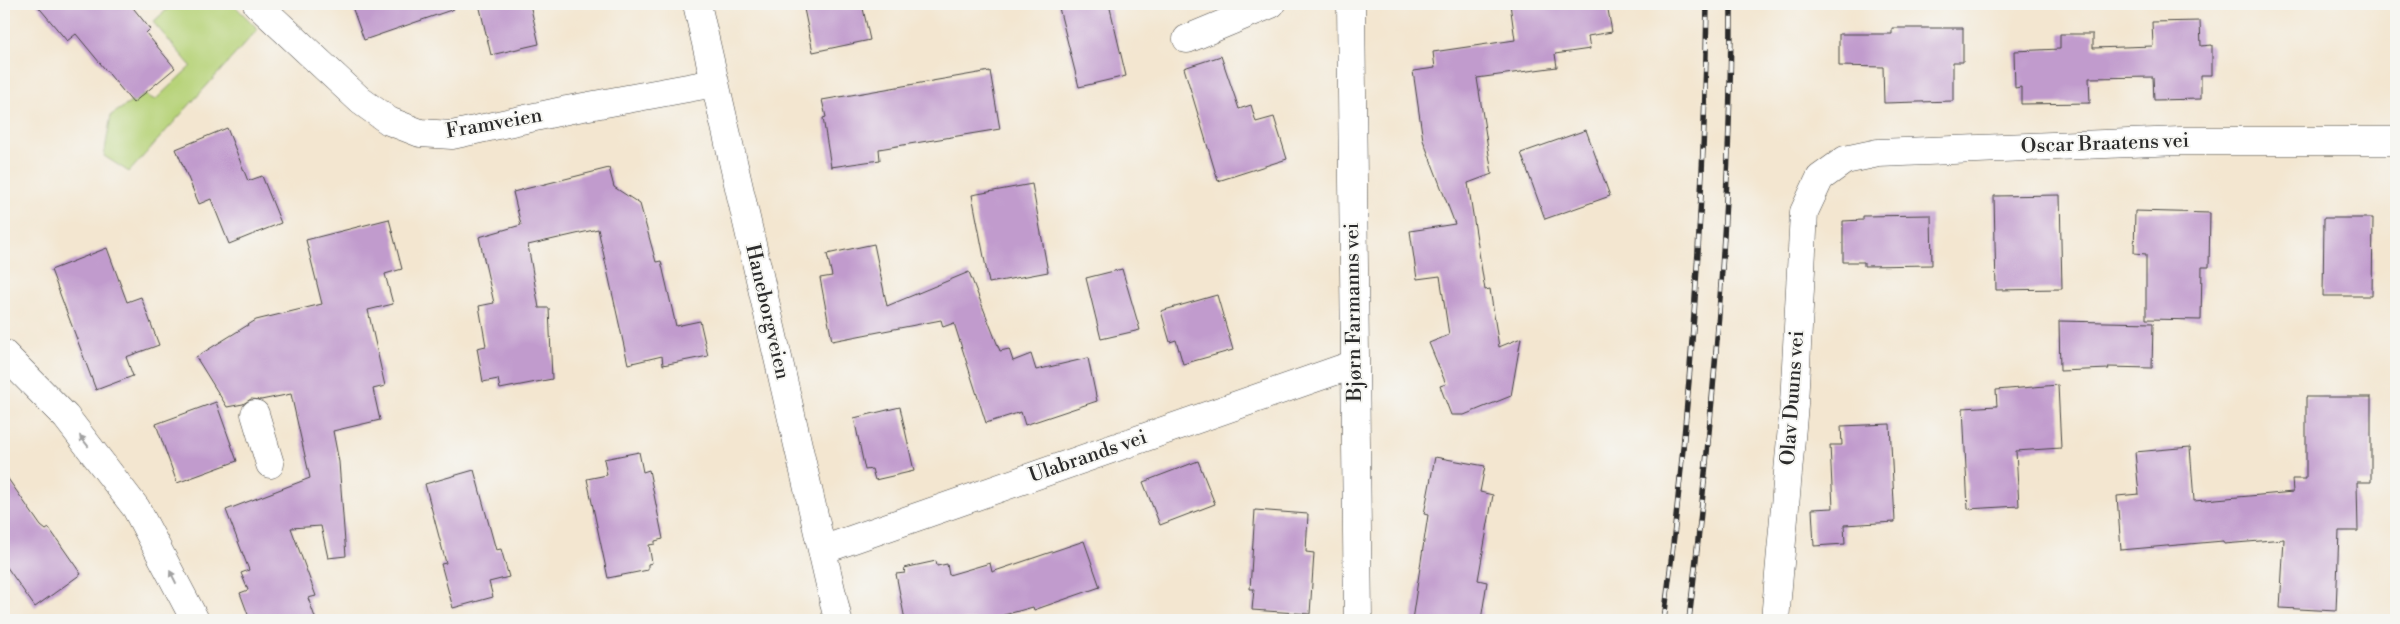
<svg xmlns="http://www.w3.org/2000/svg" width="2400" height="624" font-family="'Libre Bodoni',serif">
<rect width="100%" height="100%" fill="#f6f6f2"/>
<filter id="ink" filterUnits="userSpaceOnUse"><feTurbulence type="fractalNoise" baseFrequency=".02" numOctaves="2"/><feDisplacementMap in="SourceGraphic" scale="10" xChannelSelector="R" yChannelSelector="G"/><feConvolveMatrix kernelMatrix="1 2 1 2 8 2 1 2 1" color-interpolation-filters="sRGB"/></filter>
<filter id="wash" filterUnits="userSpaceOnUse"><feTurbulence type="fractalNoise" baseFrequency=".0096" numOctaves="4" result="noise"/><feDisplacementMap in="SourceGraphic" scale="20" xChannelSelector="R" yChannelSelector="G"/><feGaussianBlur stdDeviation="1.12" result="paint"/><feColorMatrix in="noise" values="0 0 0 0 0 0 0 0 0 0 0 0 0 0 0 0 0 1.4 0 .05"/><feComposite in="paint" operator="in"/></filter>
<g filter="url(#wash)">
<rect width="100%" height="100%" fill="#f3e6d0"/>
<path fill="#b7d379" stroke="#717f52" d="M 173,4 L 233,4 L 258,29 L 129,172 L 104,156 L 111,115 L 144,94 L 155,100 L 191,66 L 153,22 Z"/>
<g id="blocks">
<path fill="#c19bcd" d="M 36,4 L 130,4 L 150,29 L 146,33 L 175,68 L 133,103 L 76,34 L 67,41 Z
M 351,4 L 453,4 L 454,9 L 364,40 Z
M 479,4 L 530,4 L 539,44 L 491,55 Z
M 803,4 L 862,4 L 870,40 L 813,52 Z
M 1058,4 L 1109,4 L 1126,76 L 1079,87 Z
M 1510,4 L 1607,4 L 1612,32 L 1588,36 L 1590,49 L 1555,54 L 1557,67 L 1477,78 L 1492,174 L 1468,183 L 1485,290 L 1490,289 L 1499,347 L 1521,338 L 1511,396 L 1464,415 L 1451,415 L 1440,386 L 1446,384 L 1429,343 L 1449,335 L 1440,276 L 1417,279 L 1410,231 L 1455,224 L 1423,140 L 1413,71 L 1435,68 L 1433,52 L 1515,40 Z
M 2200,21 L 2201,46 L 2212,45 L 2212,75 L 2201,75 L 2201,99 L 2154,100 L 2153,77 L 2089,78 L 2090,103 L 2021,104 L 2021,87 L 2015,88 L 2014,51 L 2060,49 L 2060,34 L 2093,34 L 2093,48 L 2153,46 L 2152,22 Z
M 1892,28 L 1963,28 L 1963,62 L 1953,62 L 1953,101 L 1884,103 L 1883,67 L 1839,66 L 1839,34 L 1892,34 Z
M 1221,56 L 1239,109 L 1251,105 L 1256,122 L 1274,117 L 1287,159 L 1218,181 L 1184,68 Z
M 990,71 L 1000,129 L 879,149 L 880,160 L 831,167 L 823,118 L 826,117 L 822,100 Z
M 227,128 L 248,181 L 262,176 L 281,223 L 229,244 L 211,199 L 199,204 L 176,149 Z
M 1586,130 L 1610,196 L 1545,219 L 1521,153 Z
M 609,168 L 614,187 L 640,204 L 656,262 L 661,261 L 676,326 L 700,321 L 708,356 L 663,365 L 662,356 L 628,364 L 598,229 L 528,245 L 539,308 L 549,308 L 552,379 L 500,389 L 498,379 L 483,382 L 477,348 L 486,346 L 479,306 L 494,303 L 479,237 L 521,225 L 513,192 Z
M 1032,184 L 1048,272 L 989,283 L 972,195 Z
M 2060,195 L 2062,289 L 1996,290 L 1994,196 Z
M 2135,211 L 2210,213 L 2209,267 L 2202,267 L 2201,320 L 2146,319 L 2146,254 L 2134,253 Z
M 1931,215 L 1932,265 L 1864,266 L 1864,262 L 1843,262 L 1843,221 L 1863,220 L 1863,216 Z
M 2324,218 L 2373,218 L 2372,296 L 2323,296 Z
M 389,219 L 402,269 L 385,274 L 393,304 L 368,310 L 385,386 L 373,389 L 380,420 L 333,431 L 339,462 L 346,556 L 328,558 L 321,526 L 291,528 L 316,596 L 308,598 L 316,620 L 250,620 L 240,593 L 248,590 L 241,573 L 249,570 L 226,510 L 310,478 L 291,394 L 261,400 L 251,399 L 243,404 L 227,407 L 196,357 L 256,320 L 322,304 L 306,240 Z
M 874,244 L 887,306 L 969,272 L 1000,351 L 1009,349 L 1013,361 L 1031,354 L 1036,370 L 1088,358 L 1097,401 L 1025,425 L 1021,412 L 986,423 L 954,323 L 943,327 L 941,320 L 832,341 L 820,278 L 832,276 L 827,254 Z
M 107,248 L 127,302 L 141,297 L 159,345 L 126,357 L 133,376 L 96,390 L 51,270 Z
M 1122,269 L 1140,330 L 1101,339 L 1086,278 Z
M 1217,295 L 1233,350 L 1183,364 L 1176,340 L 1170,342 L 1161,311 Z
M 2059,321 L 2153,323 L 2152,368 L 2108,367 L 2109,369 L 2060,371 Z
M 2058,385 L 2061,448 L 2016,451 L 2019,506 L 1968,509 L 1963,408 L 1997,406 L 1996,390 Z
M 2306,397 L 2371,397 L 2371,482 L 2357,482 L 2358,531 L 2339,531 L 2336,611 L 2280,608 L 2284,539 L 2224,544 L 2223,541 L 2121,550 L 2117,496 L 2139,494 L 2135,452 L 2190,447 L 2194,501 L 2293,492 L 2292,479 L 2306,479 Z
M 216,402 L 237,461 L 177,483 L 156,424 Z
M 900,407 L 914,471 L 875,480 L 872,469 L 865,470 L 854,418 Z
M 1890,424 L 1895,522 L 1844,525 L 1845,544 L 1814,546 L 1812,509 L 1833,508 L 1830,445 L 1842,445 L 1841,426 Z
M 639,452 L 643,472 L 649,470 L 663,539 L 655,541 L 655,544 L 649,545 L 652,563 L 648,564 L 648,570 L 608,578 L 587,479 L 607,475 L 604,459 Z
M 1435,457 L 1485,466 L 1480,492 L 1493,495 L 1478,580 L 1487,582 L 1481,620 L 1412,620 L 1428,515 L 1424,514 Z
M 1198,461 L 1215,504 L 1160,525 L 1143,482 Z
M 474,470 L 496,550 L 501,549 L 509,577 L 489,582 L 493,597 L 453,608 L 441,564 L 446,563 L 425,484 Z
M 4,473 L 41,526 L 46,530 L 49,528 L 81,574 L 35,607 L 4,563 Z
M 1255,510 L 1308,514 L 1306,552 L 1314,553 L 1310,614 L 1252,610 L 1254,589 L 1250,589 Z
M 1084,541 L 1100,587 L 1034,610 L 1033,607 L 986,620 L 905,620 L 896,574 L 905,573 L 904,568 L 936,561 L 937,566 L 947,564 L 949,575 L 990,563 L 992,572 Z"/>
</g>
</g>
<g filter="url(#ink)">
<use href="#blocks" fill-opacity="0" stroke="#494744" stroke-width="1"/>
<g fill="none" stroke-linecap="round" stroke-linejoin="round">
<g stroke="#494744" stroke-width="29">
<path id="minor" d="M 257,4 L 361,101 L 389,121 L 420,133 L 452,135 L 567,110 L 715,83
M 697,4 L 838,620
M 1351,4 L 1358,620
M 1187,39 L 1271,4
M 4,354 L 66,417 L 136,508 L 195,620
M 255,414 L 270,464
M 822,550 L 1355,364
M 1775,620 L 1794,404 L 1804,212 L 1820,178 L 1845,160 L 1878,153 L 2180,141 L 2396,141"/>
</g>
<use href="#minor" stroke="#fff" stroke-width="28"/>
<g stroke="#2b2b2b" stroke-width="5.5">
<path id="rail" d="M 1664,620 C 1690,416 1704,210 1707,4
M 1689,620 C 1713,416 1731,210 1731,4"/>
</g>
<use href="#rail" stroke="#f6f6f2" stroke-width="4" stroke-dasharray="11" stroke-linecap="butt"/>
</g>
<defs><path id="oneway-solid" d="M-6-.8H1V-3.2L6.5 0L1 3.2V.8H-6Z" transform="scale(1.25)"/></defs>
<g fill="#a0a0a0">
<use href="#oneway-solid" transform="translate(84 441) rotate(-128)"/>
<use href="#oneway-solid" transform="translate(173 577) rotate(-117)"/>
</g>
</g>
<g text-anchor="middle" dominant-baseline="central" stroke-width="4" stroke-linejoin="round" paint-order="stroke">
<g font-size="20" fill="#2b2b2b" stroke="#f6f6f2">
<text transform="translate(494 124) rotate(-10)">Framveien</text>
<text transform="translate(2105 144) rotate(-2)">Oscar Braatens vei</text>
<text transform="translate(767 312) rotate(77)">Haneborgveien</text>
<text transform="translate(1354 312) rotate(-91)">Bjørn Farmanns vei</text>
<text transform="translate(1793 398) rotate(-86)">Olav Duuns vei</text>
<text transform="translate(1088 457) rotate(-19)">Ulabrands vei</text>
</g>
</g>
<rect width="2400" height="624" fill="none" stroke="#f6f6f2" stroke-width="20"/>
</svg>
